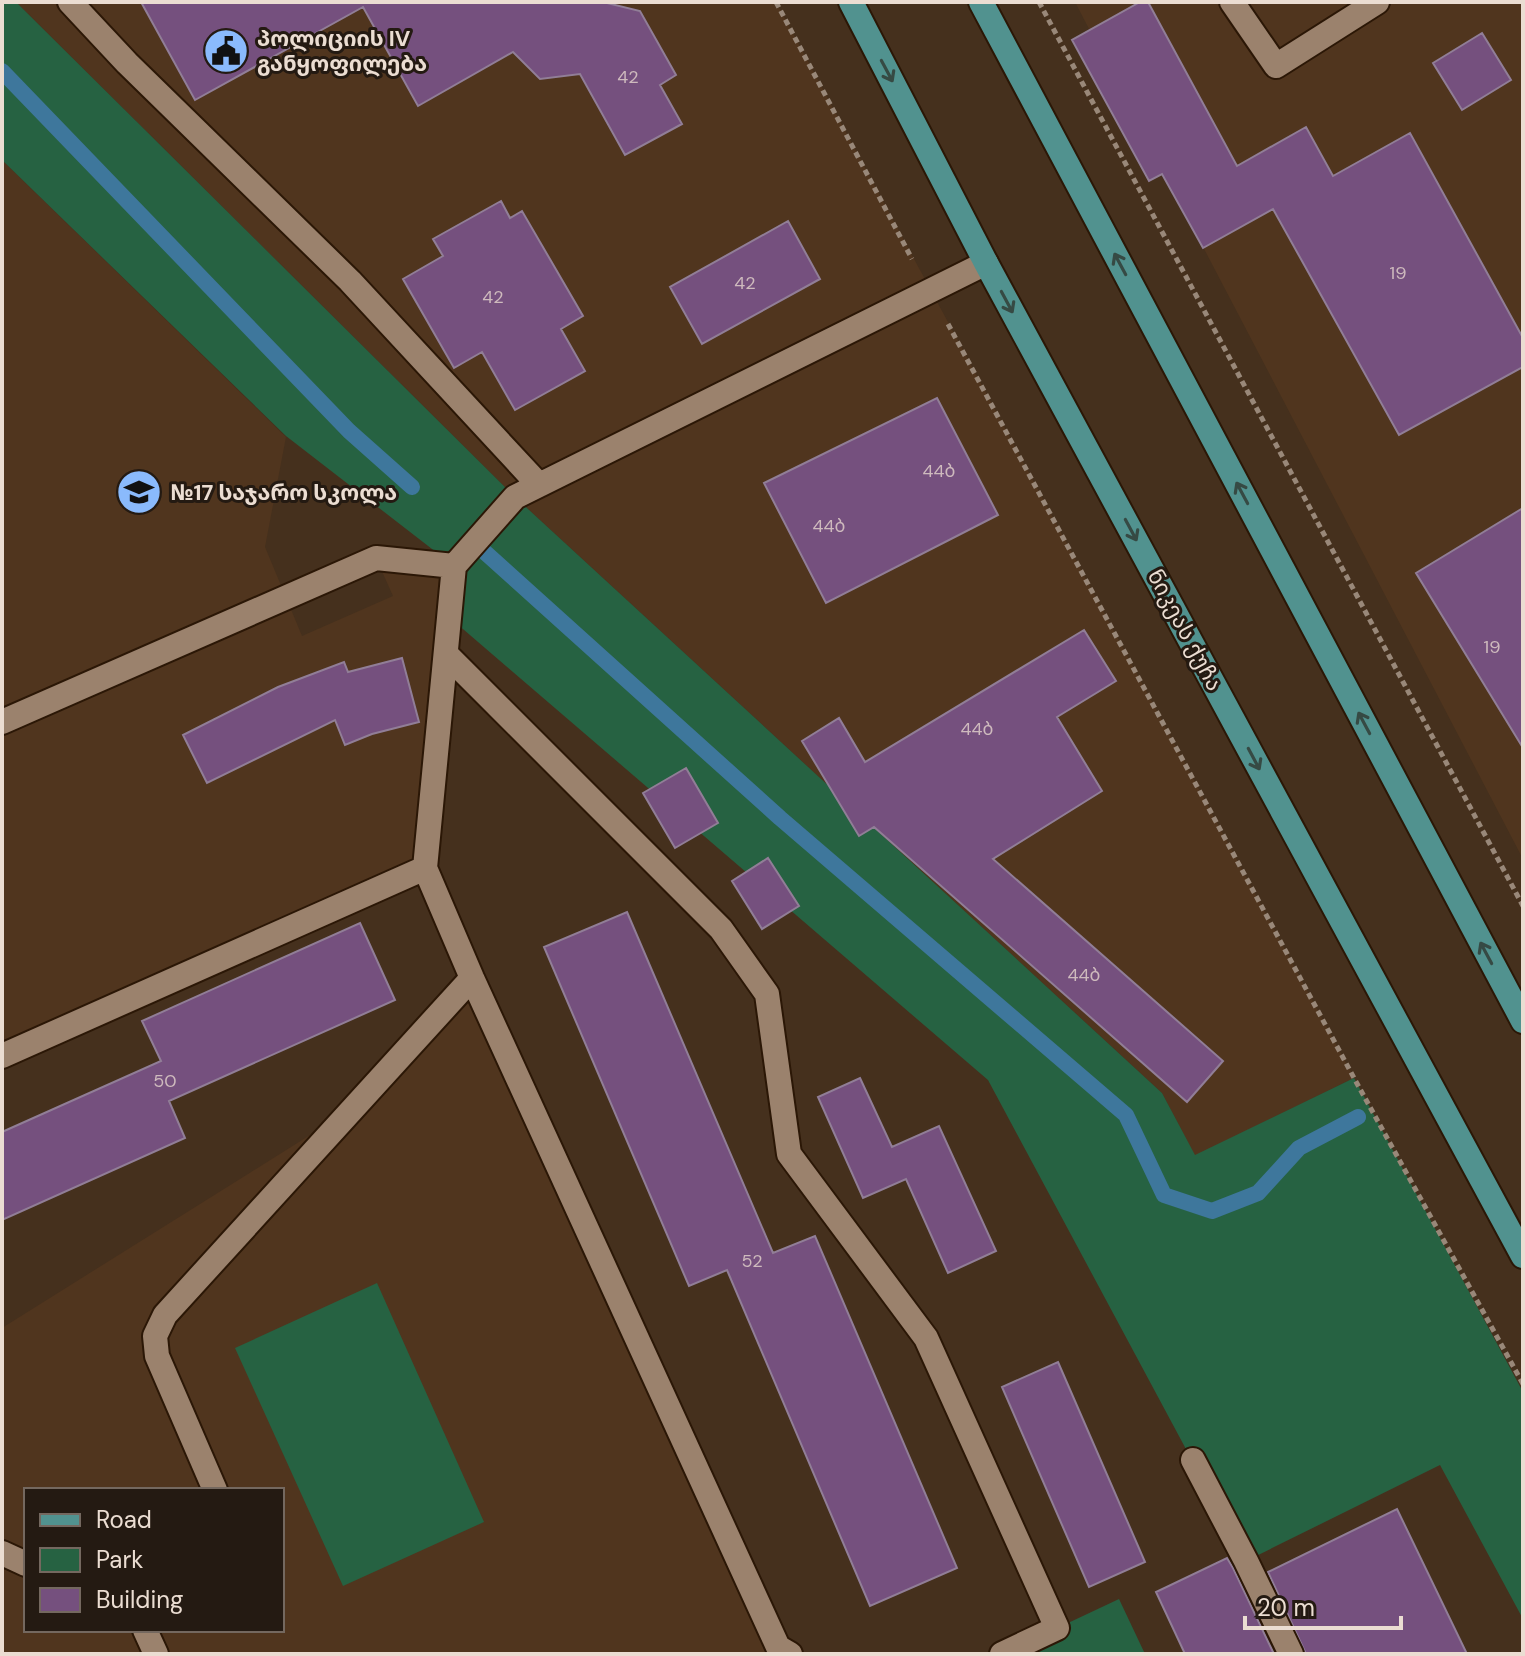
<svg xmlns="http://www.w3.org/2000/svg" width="1525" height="1656" font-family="'DM Sans','Noto Sans Georgian',sans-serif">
<rect width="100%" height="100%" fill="#45301d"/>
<path fill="#50351e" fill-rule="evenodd" d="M 16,2 L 776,2 L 1354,1078 L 1195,1156 L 1162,1093 L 515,497 Z
M 1075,2 L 1523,2 L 1523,859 Z
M 2,160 L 286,437 L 265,547 L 302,636 L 393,596 L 376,558 L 454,566 L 425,868 L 2,1056 Z
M 472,978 L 778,1647 L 763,1654 L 2,1654 L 2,1328 L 350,1110 ZM 26,1490 L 282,1490 L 282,1630 L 26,1630 Z"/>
<path fill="#266242" d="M 2,2 L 16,2 L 515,497 L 1162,1093 L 1195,1155 L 1354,1078 L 1523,1392 L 1523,1619 L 1440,1465 L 1246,1561 L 988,1080 L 449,617 L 454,566 L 286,436 L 2,160 Z
M 377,1283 L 484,1522 L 343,1586 L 235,1348 Z
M 1119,1599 L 1145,1654 L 1002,1654 Z"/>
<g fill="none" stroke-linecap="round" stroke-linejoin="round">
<path stroke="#3e779c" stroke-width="16" d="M 2,71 L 349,431 L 412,487
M 478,546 L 780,818 L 1126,1115 L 1164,1195 L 1212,1211 L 1258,1193 L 1299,1148 L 1358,1117"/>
</g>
<path fill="#75507e" stroke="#917e97" stroke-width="2" d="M 141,2 L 603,2 L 640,11 L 676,75 L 660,85 L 682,124 L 625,155 L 580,74 L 540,79 L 513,52 L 418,106 L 363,7 L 195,100 Z
M 1140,2 L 1148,2 L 1237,166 L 1306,127 L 1333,176 L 1410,133 L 1523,338 L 1523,367 L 1399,435 L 1273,209 L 1203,248 L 1162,174 L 1149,181 L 1072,40 Z
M 1482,33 L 1511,80 L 1462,110 L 1433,63 Z
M 501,201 L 510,218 L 522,211 L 583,316 L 561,329 L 585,371 L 515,410 L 482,352 L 454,368 L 403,279 L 443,256 L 433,239 Z
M 788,221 L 820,279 L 702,344 L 670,287 Z
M 937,398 L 998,515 L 826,603 L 764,483 Z
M 1523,508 L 1523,748 L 1416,573 Z
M 1084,630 L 1116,681 L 1057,717 L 1102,791 L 993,859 L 1223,1061 L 1187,1102 L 874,827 L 859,836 L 802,741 L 839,718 L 865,762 Z
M 402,658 L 419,722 L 372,734 L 345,745 L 335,720 L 207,783 L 183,735 L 278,687 L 344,662 L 348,672 Z
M 686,768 L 718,823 L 675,848 L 643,793 Z
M 768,858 L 799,906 L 762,929 L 732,881 Z
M 627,912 L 773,1253 L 815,1236 L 957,1568 L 870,1606 L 727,1270 L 689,1286 L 544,947 Z
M 360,923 L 395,1000 L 169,1101 L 185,1138 L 2,1220 L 2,1132 L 161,1061 L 142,1021 Z
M 860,1078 L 892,1147 L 939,1126 L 996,1251 L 948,1273 L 906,1179 L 863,1198 L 818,1097 Z
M 1058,1362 L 1145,1562 L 1089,1587 L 1002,1387 Z
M 1397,1509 L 1467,1654 L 1306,1654 L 1268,1572 Z
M 1227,1558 L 1233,1568 L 1274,1654 L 1185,1654 L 1156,1592 Z"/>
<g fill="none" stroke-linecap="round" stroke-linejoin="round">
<g stroke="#2b1706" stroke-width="28">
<path id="service" d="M 70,2 L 127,63 L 350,281 L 539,485
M 1232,2 L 1276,66 L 1377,2
M 446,654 L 721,929 L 767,994 L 789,1154 L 926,1338 L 1057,1628 L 1002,1654
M 2,722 L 376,558 L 454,566
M 425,868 L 472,978 L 778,1647 L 790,1654
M 2,1056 L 425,868 L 454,566 L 515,497 L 986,263
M 1193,1460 L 1246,1561 L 1291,1654
M 215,1490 L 157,1356 L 155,1336 L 165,1315 L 472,978
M 2,1553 L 26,1564
M 145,1630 L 156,1654"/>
</g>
<g stroke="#2b1706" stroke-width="28">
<path id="primary" d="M 851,2 L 986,263 L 1523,1256
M 981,2 L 1523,1021"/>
</g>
<path stroke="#998879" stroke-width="5" stroke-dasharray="6 4" stroke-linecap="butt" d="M 776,2 L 912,259
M 1039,2 L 1523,906
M 948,324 L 1354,1078 L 1523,1384"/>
<use href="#service" stroke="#9b826d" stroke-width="24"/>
<use href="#primary" stroke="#51928f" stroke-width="24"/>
</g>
<defs><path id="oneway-shaft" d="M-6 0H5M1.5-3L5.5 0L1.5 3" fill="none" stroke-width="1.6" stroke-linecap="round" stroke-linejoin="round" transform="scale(2)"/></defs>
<g stroke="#364a44">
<use href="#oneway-shaft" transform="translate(887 71) rotate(62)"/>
<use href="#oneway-shaft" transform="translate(1120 264) rotate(-118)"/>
<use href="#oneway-shaft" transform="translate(1007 302) rotate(62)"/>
<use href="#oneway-shaft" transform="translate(1242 493) rotate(-118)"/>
<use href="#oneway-shaft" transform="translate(1131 530) rotate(62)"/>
<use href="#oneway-shaft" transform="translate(1364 723) rotate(-118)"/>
<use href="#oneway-shaft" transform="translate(1254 759) rotate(62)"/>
<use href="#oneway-shaft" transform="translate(1486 953) rotate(-118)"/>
</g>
<defs>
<g id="civic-disc" transform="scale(2.3)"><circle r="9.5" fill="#8abafc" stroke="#241a12"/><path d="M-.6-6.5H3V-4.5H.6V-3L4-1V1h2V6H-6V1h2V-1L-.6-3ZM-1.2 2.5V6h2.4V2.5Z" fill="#111"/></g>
<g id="school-disc" transform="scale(2.3)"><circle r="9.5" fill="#8abafc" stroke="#241a12"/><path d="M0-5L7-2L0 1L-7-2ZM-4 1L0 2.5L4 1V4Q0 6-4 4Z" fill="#111"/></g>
</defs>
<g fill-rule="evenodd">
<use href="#civic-disc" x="226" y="51"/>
<use href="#school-disc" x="139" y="492"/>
</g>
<g text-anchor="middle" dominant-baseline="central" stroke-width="6" stroke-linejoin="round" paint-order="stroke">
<g font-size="18" fill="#cebabd">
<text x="628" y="77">42</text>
<text x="1398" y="273">19</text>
<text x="745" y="283">42</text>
<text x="493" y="297">42</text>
<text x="939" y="471">44ბ</text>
<text x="829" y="526">44ბ</text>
<text x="1492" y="647">19</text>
<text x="977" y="729">44ბ</text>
<text x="1084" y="975">44ბ</text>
<text x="165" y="1081">50</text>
<text x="752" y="1261">52</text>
</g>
<g font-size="22" font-weight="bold" fill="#ebddd2" stroke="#241a12" text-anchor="start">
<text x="257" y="38">პოლიციის IV<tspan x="257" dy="25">განყოფილება</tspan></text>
<text x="170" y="492">№17 საჯარო სკოლა</text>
</g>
<g font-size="22" fill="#ebddd2" stroke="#241a12">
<text transform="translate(1185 630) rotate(62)">ნიკეას ქუჩა</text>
</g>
</g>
<rect width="1525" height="1656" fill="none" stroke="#ebddd2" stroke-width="8"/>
<rect x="24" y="1488" width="260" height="144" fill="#241a12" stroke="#74685f" stroke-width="2"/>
<rect x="40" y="1514" width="40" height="12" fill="#51928f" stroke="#74685f" stroke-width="2"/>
<text x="96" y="1528" font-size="24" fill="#ebddd2">Road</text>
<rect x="40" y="1548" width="40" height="24" fill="#266242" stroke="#74685f" stroke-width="2"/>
<text x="96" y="1568" font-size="24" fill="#ebddd2">Park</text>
<rect x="40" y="1588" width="40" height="24" fill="#75507e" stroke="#74685f" stroke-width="2"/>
<text x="96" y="1608" font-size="24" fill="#ebddd2">Building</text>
<path d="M1245 1616v12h156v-12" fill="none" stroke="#ebddd2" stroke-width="4"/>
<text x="1257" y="1616" font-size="24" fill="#ebddd2" stroke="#241a12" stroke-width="6" paint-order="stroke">20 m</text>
</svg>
